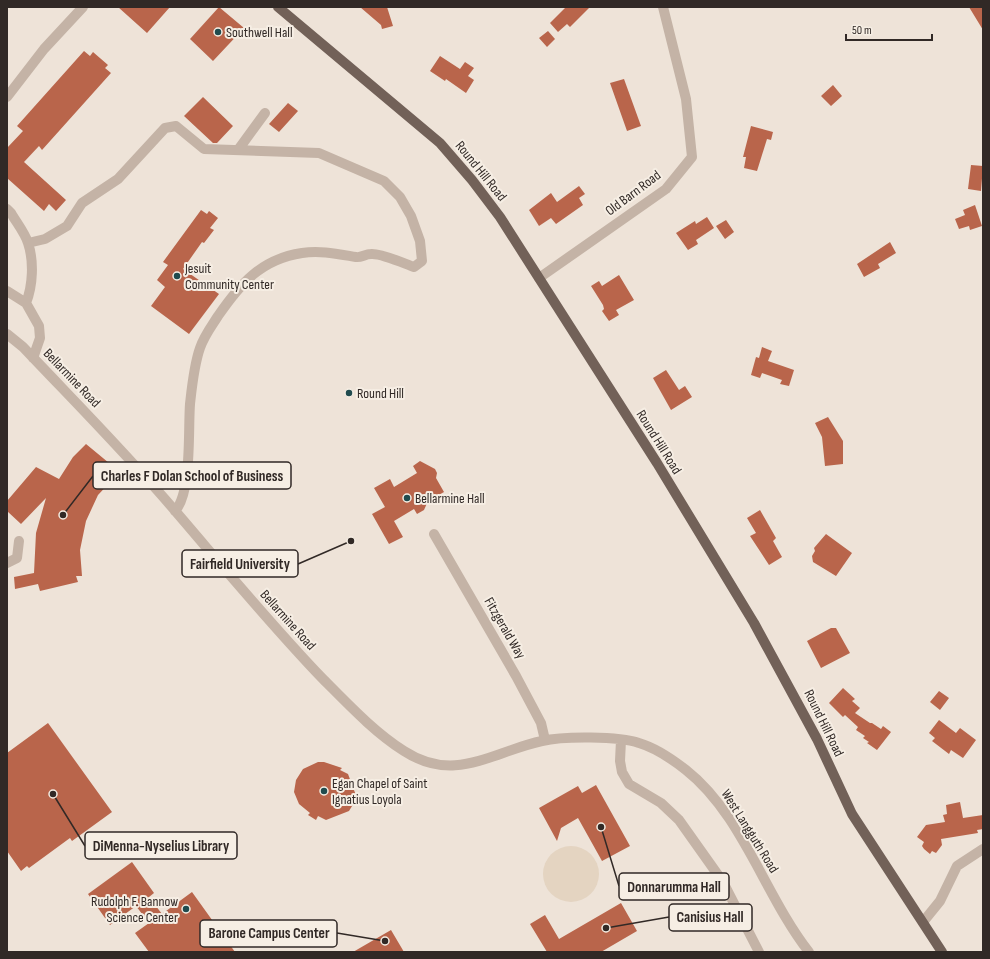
<svg xmlns="http://www.w3.org/2000/svg" width="990" height="959" font-family="'Sofia Sans Condensed',sans-serif">
<rect width="100%" height="100%" fill="#eee3d8"/>
<path fill="#e4d4c1" d="M543 874a28 28 0 1 1 56 0a28 28 0 1 1-56 0Z"/>
<path fill="#b9654b" d="M 118,7 L 170,7 L 147,33 Z
M 219,7 L 244,28 L 213,61 L 190,39 Z
M 360,7 L 387,7 L 393,26 L 382,29 L 381,25 Z
M 566,7 L 590,7 L 570,27 L 567,24 L 558,32 L 550,23 Z
M 969,7 L 983,7 L 983,30 Z
M 548,31 L 555,39 L 547,47 L 539,38 Z
M 84,51 L 90,56 L 93,52 L 108,65 L 105,68 L 111,73 L 42,150 L 39,146 L 24,162 L 66,200 L 56,211 L 49,204 L 44,211 L 7,178 L 7,148 L 23,131 L 17,126 Z
M 440,56 L 460,69 L 465,62 L 474,68 L 468,76 L 474,80 L 466,93 L 446,79 L 445,81 L 430,71 Z
M 624,79 L 641,126 L 627,131 L 610,83 Z
M 833,85 L 842,96 L 831,106 L 821,96 Z
M 203,97 L 233,126 L 217,143 L 213,143 L 184,116 Z
M 288,103 L 298,111 L 279,132 L 269,124 Z
M 751,126 L 773,132 L 771,140 L 767,139 L 757,171 L 744,168 L 746,157 L 743,157 Z
M 971,165 L 983,166 L 981,191 L 968,189 Z
M 579,186 L 585,194 L 579,198 L 583,205 L 556,224 L 551,218 L 539,226 L 529,210 L 551,193 L 557,202 Z
M 975,205 L 982,226 L 970,230 L 969,226 L 959,229 L 955,219 L 965,215 L 963,210 Z
M 201,210 L 207,214 L 209,211 L 218,218 L 210,228 L 214,230 L 204,243 L 202,242 L 183,269 L 219,294 L 189,334 L 151,306 L 165,287 L 157,280 L 168,265 L 163,262 Z
M 707,217 L 714,228 L 696,240 L 698,244 L 688,250 L 676,233 L 695,221 L 696,224 Z
M 726,220 L 734,232 L 725,239 L 716,226 Z
M 890,242 L 896,253 L 878,264 L 880,268 L 864,277 L 857,264 Z
M 619,275 L 634,300 L 616,310 L 619,315 L 609,321 L 602,311 L 604,309 L 603,305 L 591,286 L 599,281 L 602,286 Z
M 762,347 L 772,351 L 768,361 L 794,370 L 789,386 L 780,384 L 782,380 L 762,373 L 760,378 L 751,375 L 756,357 L 759,358 Z
M 666,370 L 679,390 L 685,386 L 692,397 L 671,410 L 653,378 Z
M 828,417 L 843,441 L 843,464 L 825,466 L 822,437 L 815,423 Z
M 86,444 L 109,463 L 103,470 L 114,478 L 98,495 L 86,521 L 80,550 L 82,576 L 76,576 L 78,582 L 40,591 L 38,584 L 15,589 L 14,577 L 34,573 L 36,533 L 46,498 L 21,524 L 7,511 L 7,501 L 36,467 L 59,479 L 73,457 Z
M 420,461 L 435,469 L 437,473 L 436,478 L 444,492 L 428,501 L 424,510 L 417,514 L 414,509 L 394,521 L 403,537 L 389,544 L 372,514 L 385,507 L 374,488 L 390,479 L 394,487 L 417,473 L 413,466 Z
M 760,510 L 776,538 L 773,541 L 782,557 L 769,565 L 750,536 L 756,533 L 747,518 Z
M 826,534 L 852,553 L 836,576 L 813,562 L 812,556 L 815,551 L 814,548 Z
M 831,628 L 836,628 L 850,653 L 821,668 L 807,641 Z
M 843,688 L 855,699 L 852,701 L 860,708 L 855,713 L 870,723 L 872,723 L 881,729 L 883,726 L 891,732 L 877,750 L 867,743 L 869,742 L 863,738 L 865,736 L 856,730 L 858,727 L 845,715 L 843,717 L 829,703 Z
M 939,691 L 949,698 L 940,710 L 930,702 Z
M 939,720 L 956,733 L 960,728 L 976,740 L 963,758 L 951,750 L 949,754 L 932,741 L 935,738 L 929,733 Z
M 48,723 L 112,812 L 72,841 L 70,838 L 29,868 L 27,866 L 21,871 L 7,851 L 7,753 Z
M 318,762 L 324,762 L 342,768 L 340,770 L 348,774 L 357,798 L 349,811 L 326,820 L 318,816 L 316,820 L 308,815 L 310,813 L 299,804 L 294,792 L 296,780 L 303,769 Z
M 596,785 L 630,846 L 602,861 L 578,818 L 561,828 L 557,841 L 539,808 L 578,786 L 582,793 Z
M 960,802 L 963,818 L 983,815 L 983,829 L 977,830 L 978,833 L 941,839 L 942,845 L 936,853 L 932,851 L 930,854 L 924,849 L 922,846 L 924,842 L 917,837 L 926,825 L 945,822 L 943,815 L 947,814 L 946,805 Z
M 132,862 L 154,893 L 149,897 L 162,914 L 192,892 L 235,952 L 149,952 L 135,933 L 149,923 L 136,906 L 110,925 L 88,894 Z
M 621,903 L 637,931 L 601,952 L 547,952 L 530,924 L 545,915 L 559,939 Z
M 391,930 L 404,952 L 353,952 Z"/>
<g fill="none" stroke-linecap="round" stroke-linejoin="round">
<path stroke="#c4b3a6" stroke-width="10" d="M 7,97 L 44,49 L 83,7
M 238,150 L 265,113
M 7,209 L 11,213 C 16,222 25,233 28,243 C 34,261 33,285 26,303
M 28,243 L 45,239 L 67,226 L 82,203 L 118,179 L 165,128 L 176,126 L 204,149 L 319,153 L 384,181 L 400,197 L 411,216 L 420,241 L 422,261 L 414,267 C 403,263 381,253 371,254 C 365,254 361,258 356,257 C 338,254 320,250 302,253 C 261,259 240,284 218,316 C 211,327 204,336 200,348 C 194,365 192,386 190,404 C 188,430 192,493 175,511
M 539,278 L 666,189 L 692,157 L 686,99 L 663,7
M 7,291 L 26,303 L 39,326 L 40,338 L 33,358
M 7,334 L 23,347 C 75,402 128,455 177,513 C 225,569 272,626 323,679 C 348,704 374,732 404,751 C 455,784 491,752 542,741 C 563,736 619,736 639,743 C 656,748 672,759 686,770 C 742,814 765,896 809,952
M 434,534 L 516,676 L 541,723 L 545,740
M 7,563 L 17,558 L 19,541
M 621,740 L 620,761 L 622,772 L 629,784 L 661,803 L 679,820 L 723,882 L 759,952
M 923,922 L 940,901 L 957,866 L 983,849"/>
<path stroke="#726158" stroke-width="10" d="M 278,7 L 440,143 L 472,180 L 500,217 L 657,463 L 754,623 L 817,739 L 852,814 L 942,952"/>
</g>
<g fill="#204b4e" stroke="#f6eee4" stroke-width="1.5">
<circle cx="218" cy="32" r="4"/>
<circle cx="177" cy="276" r="4"/>
<circle cx="349" cy="393" r="4"/>
<circle cx="407" cy="498" r="4"/>
<circle cx="324" cy="791" r="4"/>
<circle cx="186" cy="909" r="4"/>
</g>
<g text-anchor="middle" dominant-baseline="central" stroke-width="4" stroke-linejoin="round" paint-order="stroke">
<g font-size="14" fill="#312926" stroke="#f6eee4" text-anchor="start">
<text x="226" y="32">Southwell Hall</text>
<text x="185" y="268">Jesuit<tspan x="185" dy="16">Community Center</tspan></text>
<text x="357" y="393">Round Hill</text>
<text x="415" y="498">Bellarmine Hall</text>
<text x="332" y="783">Egan Chapel of Saint<tspan x="332" dy="16">Ignatius Loyola</tspan></text>
<text x="178" y="901" text-anchor="end">Rudolph F. Bannow<tspan x="178" dy="16">Science Center</tspan></text>
</g>
<g font-size="14" fill="#312926" stroke="#f6eee4">
<text transform="translate(481 171) rotate(51)">Round Hill Road</text>
<text transform="translate(633 193) rotate(-37)">Old Barn Road</text>
<text transform="translate(72 378) rotate(46)">Bellarmine Road</text>
<text transform="translate(659 442) rotate(58)">Round Hill Road</text>
<text transform="translate(288 620) rotate(48)">Bellarmine Road</text>
<text transform="translate(505 628) rotate(60)">Fitzgerald Way</text>
<text transform="translate(824 723) rotate(64)">Round Hill Road</text>
<text transform="translate(750 831) rotate(58)">West Langguth Road</text>
</g>
</g>
<path fill="none" stroke="#312926" stroke-width="1.5" d="M63 515L93 476M351 541L298 564M53 794L85 846M601 827L619 886M606 928L669 917M385 941L337 933"/>
<g fill="#312926" stroke="#f6eee4" stroke-width="1.5">
<circle cx="63" cy="515" r="4"/>
<circle cx="351" cy="541" r="4"/>
<circle cx="53" cy="794" r="4"/>
<circle cx="601" cy="827" r="4"/>
<circle cx="606" cy="928" r="4"/>
<circle cx="385" cy="941" r="4"/>
</g>
<g fill="#f6eee4" stroke="#312926" stroke-width="1.5">
<rect x="93" y="462" width="198" height="27" rx="4"/>
<rect x="182" y="550" width="116" height="27" rx="4"/>
<rect x="85" y="832" width="152" height="27" rx="4"/>
<rect x="619" y="873" width="110" height="27" rx="4"/>
<rect x="669" y="904" width="83" height="27" rx="4"/>
<rect x="200" y="920" width="137" height="27" rx="4"/>
</g>
<g font-size="15" text-anchor="middle" font-weight="bold" fill="#312926">
<text x="192" y="481">Charles F Dolan School of Business</text>
<text x="240" y="569">Fairfield University</text>
<text x="161" y="851">DiMenna-Nyselius Library</text>
<text x="674" y="892">Donnarumma Hall</text>
<text x="710" y="922">Canisius Hall</text>
<text x="269" y="938">Barone Campus Center</text>
</g>
<rect width="990" height="959" fill="none" stroke="#312926" stroke-width="16"/>
<path d="M846 34v6h86v-6" fill="none" stroke="#312926" stroke-width="2"/>
<text x="852" y="34" font-size="12" fill="#312926" stroke="#f6eee4" stroke-width="3" paint-order="stroke">50 m</text>
</svg>
